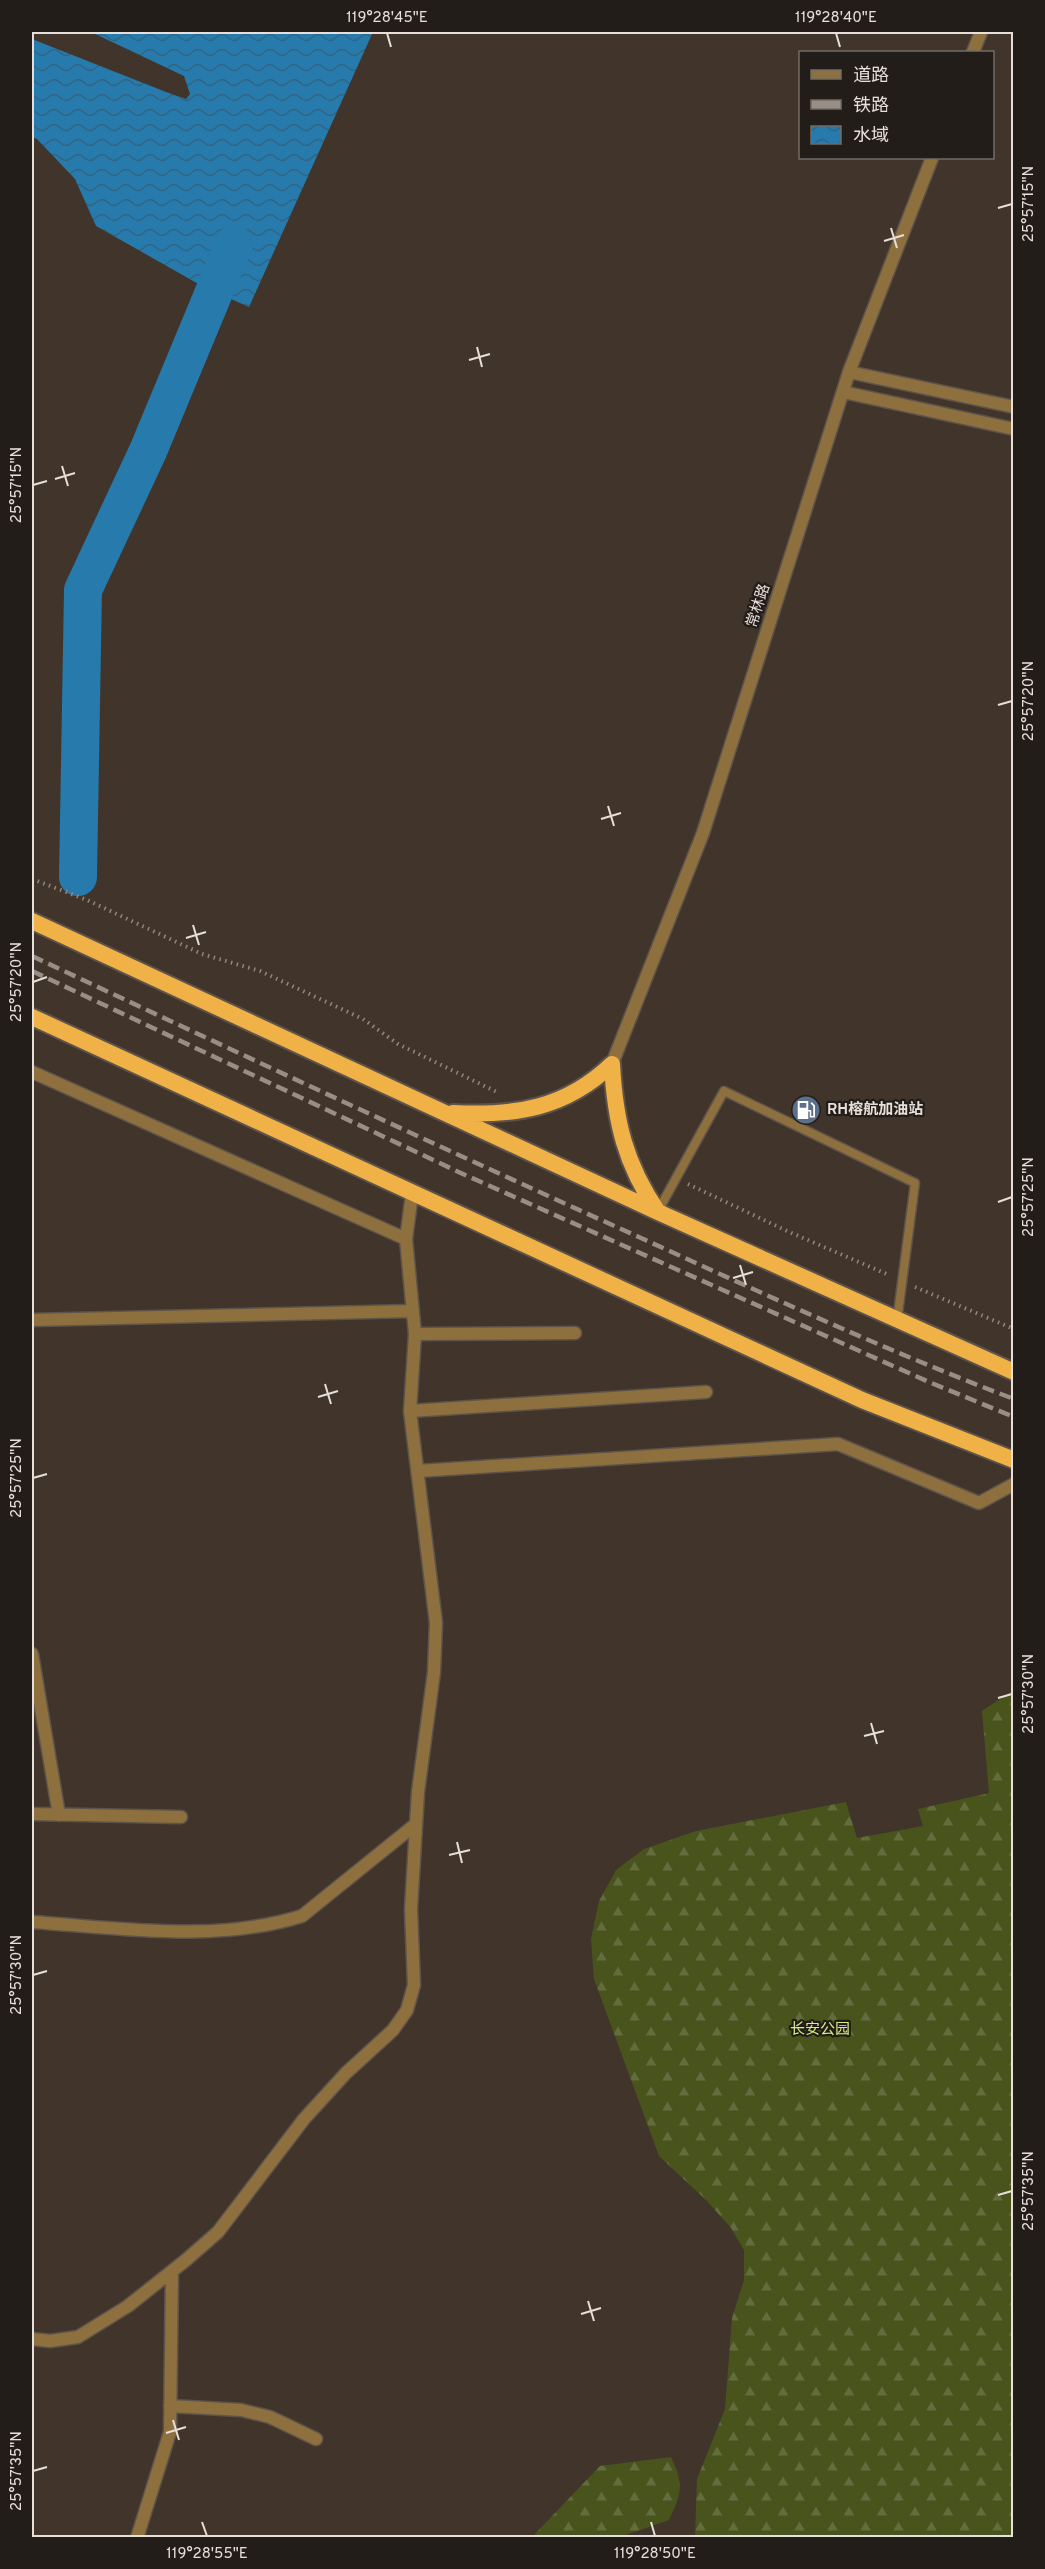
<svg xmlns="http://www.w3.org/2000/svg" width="1045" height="2569" font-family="Overpass,'Noto Sans SC',sans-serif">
<defs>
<pattern id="forest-firs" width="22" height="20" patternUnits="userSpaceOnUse" patternTransform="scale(1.5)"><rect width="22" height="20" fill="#48541c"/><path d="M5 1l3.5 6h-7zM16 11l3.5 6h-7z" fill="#626c3c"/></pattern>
<pattern id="water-waves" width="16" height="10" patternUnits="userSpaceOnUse" patternTransform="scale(1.5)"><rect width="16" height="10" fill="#267aac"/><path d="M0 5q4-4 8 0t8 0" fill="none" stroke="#326481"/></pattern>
</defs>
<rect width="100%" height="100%" fill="#40342b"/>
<path fill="url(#forest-firs)" d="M 1013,1690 L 1013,2537 L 695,2537 L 697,2479 L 725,2409 L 732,2318 L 744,2280 L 744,2250 L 731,2228 L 706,2200 L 659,2156 L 594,1979 L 591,1939 L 599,1901 L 616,1870 L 644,1849 L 696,1831 L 846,1802 L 857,1838 L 923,1826 L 918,1809 L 989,1793 L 982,1711 Z
M 671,2457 C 684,2484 682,2493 669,2520 L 620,2537 L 532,2537 L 600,2466 Z"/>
<path fill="url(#water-waves)" d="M 91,32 L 373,32 L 249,307 L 202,286 L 96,226 L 75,179 L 37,139 L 32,137 L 32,39 L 166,92 L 186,99 L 190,94 L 184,76 Z"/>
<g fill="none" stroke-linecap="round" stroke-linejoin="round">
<path stroke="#267aac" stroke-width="38" d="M 78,877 L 83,590 L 148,451 L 234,244"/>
<g stroke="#5e534a" stroke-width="11">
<path id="service" d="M 658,1211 L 724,1091 L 915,1183 L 897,1321"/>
</g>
<g stroke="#5e534a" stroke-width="15">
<path id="minor" d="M 32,1072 L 406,1239
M 32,1320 L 412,1311
M 415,1334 L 575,1333
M 410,1411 L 706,1392
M 418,1471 L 838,1444 L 979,1503 L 1014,1484
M 32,1654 L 59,1815
M 32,1814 L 181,1817
M 32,1922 C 121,1928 215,1943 302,1916 L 416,1824
M 32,2339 L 50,2341 L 78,2337 L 128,2306 L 186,2260 L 218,2232 L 304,2119 L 346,2073 L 393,2030 L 407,2010 L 414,1985 L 411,1909 L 418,1792 L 434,1672 L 436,1623 L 410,1411 L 415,1334 L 406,1239 L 412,1194
M 170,2406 L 241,2410 L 270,2417 L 316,2439
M 137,2538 L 170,2432 L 172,2271"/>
</g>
<g stroke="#5e534a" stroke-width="15">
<path id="tertiary" d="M 973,52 L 981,32
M 849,372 L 1014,407
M 843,392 L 1014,429
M 612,1064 L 703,833 L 849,372 L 932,158"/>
</g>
<g stroke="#5e534a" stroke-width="20">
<path id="trunk" d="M 32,921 L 658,1212 L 1014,1372
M 32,1017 L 862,1400 L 1014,1460
M 612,1064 C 615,1121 625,1164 658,1212
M 453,1113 C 515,1116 565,1109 612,1064"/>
</g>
<path stroke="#91877f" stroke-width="4" stroke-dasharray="1.5 4.5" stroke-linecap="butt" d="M 32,879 L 87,900 L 202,954 L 260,971 L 363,1019 L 398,1044 L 499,1093
M 688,1184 L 787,1231 L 889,1275
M 915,1287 L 1014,1329"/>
<use href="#service" stroke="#8e703f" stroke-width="8"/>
<use href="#minor" stroke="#8e703f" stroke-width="12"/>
<use href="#tertiary" stroke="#8e703f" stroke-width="12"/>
<use href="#trunk" stroke="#f0b246" stroke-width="16"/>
<path stroke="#988e86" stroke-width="4.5" stroke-dasharray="12 6" stroke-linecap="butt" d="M 32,956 C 234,1051 437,1146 641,1238 C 764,1294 887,1351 1014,1399
M 32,971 L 463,1174 L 929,1382 L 1014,1417"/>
</g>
<path fill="none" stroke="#e7dfd9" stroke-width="2" d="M 387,33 L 391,47M 836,33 L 840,47M 998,208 L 1012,204M 891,228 L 897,248M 884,241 L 904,235M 477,347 L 482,367M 469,360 L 490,354M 62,466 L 68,486M 55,479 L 75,473M 33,485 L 47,481M 998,705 L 1012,701M 608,806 L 614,826M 601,819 L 621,813M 193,925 L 199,945M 186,938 L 206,932M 33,982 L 47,977M 998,1202 L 1012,1197M 740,1265 L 746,1285M 733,1278 L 753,1272M 325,1384 L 331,1404M 318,1397 L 338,1391M 33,1478 L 47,1474M 998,1698 L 1012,1694M 871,1723 L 877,1744M 864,1736 L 884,1731M 457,1842 L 462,1863M 449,1855 L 470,1850M 33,1975 L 47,1971M 998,2195 L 1012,2191M 588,2301 L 594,2321M 581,2314 L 601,2308M 173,2420 L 179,2440M 166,2433 L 186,2427M 33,2471 L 47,2467M 202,2522 L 207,2536M 651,2522 L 655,2536"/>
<defs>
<g id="fuel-disc" transform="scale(1.5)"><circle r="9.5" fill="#5c6f8a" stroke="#231d19"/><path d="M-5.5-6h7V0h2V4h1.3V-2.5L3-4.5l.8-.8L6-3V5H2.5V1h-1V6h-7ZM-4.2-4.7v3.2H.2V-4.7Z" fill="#fff"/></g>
</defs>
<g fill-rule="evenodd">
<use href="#fuel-disc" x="806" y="1110"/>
</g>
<g text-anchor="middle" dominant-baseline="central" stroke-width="4.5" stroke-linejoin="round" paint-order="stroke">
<g font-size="15" fill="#e7dfd9" stroke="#231d19">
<text transform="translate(759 606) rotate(-72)">常林路</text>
</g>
<g font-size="15" font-weight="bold" fill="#e7dfd9" stroke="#231d19" text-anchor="start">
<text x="827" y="1110">RH榕航加油站</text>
</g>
<g font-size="15" fill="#d6ef80" stroke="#231d19">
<text x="820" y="2030">长安公园</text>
</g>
</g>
<rect width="1045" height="2569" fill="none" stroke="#231d19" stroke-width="66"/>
<rect x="799" y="51" width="195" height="108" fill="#231d19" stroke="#716b66" stroke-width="1.5"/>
<rect x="811" y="70" width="30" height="9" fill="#8e703f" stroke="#716b66" stroke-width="1.5"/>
<text x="853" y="81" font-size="18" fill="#e7dfd9">道路</text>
<rect x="811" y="100" width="30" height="9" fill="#988e86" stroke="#716b66" stroke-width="1.5"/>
<text x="853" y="111" font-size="18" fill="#e7dfd9">铁路</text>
<rect x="811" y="126" width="30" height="18" fill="url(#water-waves)" stroke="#716b66" stroke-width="1.5"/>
<text x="853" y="141" font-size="18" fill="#e7dfd9">水域</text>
<rect x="33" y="33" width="979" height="2503" fill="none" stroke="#e7dfd9" stroke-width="2"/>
<g font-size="15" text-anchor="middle" fill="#e7dfd9">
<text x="387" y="22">119°28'45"E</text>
<text x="836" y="22">119°28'40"E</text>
<text transform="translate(1028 204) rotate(-90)" y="5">25°57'15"N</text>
<text transform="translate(16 485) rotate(-90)" y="5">25°57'15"N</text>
<text transform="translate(1028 701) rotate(-90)" y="5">25°57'20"N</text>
<text transform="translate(16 982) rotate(-90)" y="5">25°57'20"N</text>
<text transform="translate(1028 1197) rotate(-90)" y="5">25°57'25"N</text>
<text transform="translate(16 1478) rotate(-90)" y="5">25°57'25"N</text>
<text transform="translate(1028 1694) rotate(-90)" y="5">25°57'30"N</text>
<text transform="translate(16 1975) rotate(-90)" y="5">25°57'30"N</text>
<text transform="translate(1028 2191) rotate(-90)" y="5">25°57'35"N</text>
<text transform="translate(16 2471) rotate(-90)" y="5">25°57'35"N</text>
<text x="207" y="2558">119°28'55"E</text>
<text x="655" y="2558">119°28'50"E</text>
</g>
</svg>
